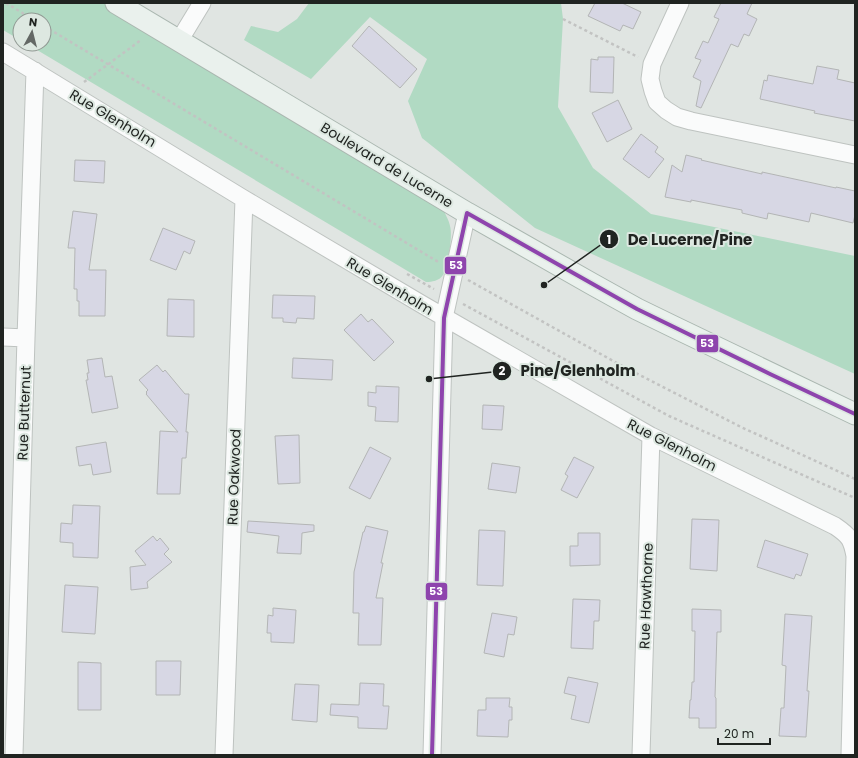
<svg xmlns="http://www.w3.org/2000/svg" width="858" height="758" font-family="Poppins,sans-serif">
<rect width="100%" height="100%" fill="#e0e5e2"/>
<path fill="#b1dac3" d="M 3,3 L 113,3 L 443,209 C 445,214 449,220 450,226 C 453,236 448,266 443,275 C 439,281 432,282 426,282 L 27,44 L 44,44 L 44,20 L 20,20 L 20,40 L 3,30 Z
M 309,3 L 561,3 L 563,19 L 558,107 L 593,168 L 651,214 L 855,256 L 855,374 L 535,228 L 422,138 L 408,101 L 427,59 L 370,17 L 311,79 L 244,40 L 251,26 L 278,32 L 297,19 Z"/>
<path fill="#d7d7e4" stroke="#b3b5b5" d="M 595,3 L 622,3 L 641,12 L 633,29 L 623,25 L 620,31 L 588,16 Z
M 721,3 L 752,3 L 747,14 L 757,19 L 749,36 L 744,34 L 738,47 L 731,44 L 701,108 L 696,106 L 701,81 L 693,77 L 701,60 L 695,58 L 703,41 L 708,43 L 719,19 L 714,17 Z
M 369,26 L 417,69 L 400,88 L 352,46 Z
M 598,57 L 614,57 L 613,93 L 590,92 L 591,59 L 598,60 Z
M 817,66 L 839,70 L 837,79 L 855,83 L 855,121 L 814,113 L 815,111 L 760,99 L 764,80 L 767,81 L 768,75 L 813,84 Z
M 618,100 L 632,129 L 607,142 L 592,113 Z
M 641,134 L 658,147 L 655,152 L 664,159 L 649,178 L 623,159 Z
M 686,155 L 702,159 L 701,160 L 762,174 L 762,172 L 836,188 L 836,187 L 855,191 L 855,215 L 853,223 L 811,213 L 809,222 L 768,213 L 767,219 L 742,213 L 742,210 L 691,200 L 691,202 L 665,197 L 672,165 L 682,172 Z
M 75,160 L 105,161 L 104,183 L 74,181 Z
M 73,211 L 97,214 L 89,270 L 106,270 L 105,316 L 79,316 L 79,301 L 77,301 L 77,289 L 74,289 L 75,248 L 68,248 Z
M 163,228 L 195,241 L 190,254 L 184,251 L 176,270 L 150,260 Z
M 273,295 L 315,296 L 314,319 L 297,318 L 296,323 L 283,322 L 283,318 L 272,318 Z
M 168,299 L 194,300 L 194,337 L 167,336 Z
M 361,314 L 368,322 L 372,319 L 394,342 L 374,361 L 344,330 Z
M 102,358 L 105,377 L 112,376 L 118,408 L 92,413 L 86,380 L 88,380 L 87,373 L 89,373 L 87,360 Z
M 293,358 L 333,360 L 332,380 L 292,378 Z
M 157,365 L 163,372 L 165,370 L 185,394 L 189,394 L 186,432 L 188,432 L 186,458 L 182,458 L 180,494 L 157,494 L 160,431 L 178,432 L 146,394 L 147,393 L 146,392 L 148,390 L 139,380 Z
M 376,386 L 399,387 L 398,422 L 375,421 L 376,407 L 368,406 L 368,392 L 376,393 Z
M 483,405 L 504,406 L 502,430 L 482,429 Z
M 299,435 L 300,483 L 278,484 L 275,436 Z
M 106,442 L 111,472 L 93,475 L 91,464 L 79,466 L 76,447 Z
M 370,447 L 391,458 L 370,499 L 349,488 Z
M 574,457 L 594,467 L 577,498 L 561,490 L 568,476 L 565,474 Z
M 492,463 L 520,467 L 516,493 L 488,489 Z
M 73,505 L 100,506 L 98,558 L 73,557 L 73,543 L 60,542 L 61,523 L 72,524 Z
M 692,519 L 719,520 L 717,571 L 690,569 Z
M 248,521 L 314,525 L 314,531 L 302,533 L 301,554 L 277,553 L 279,536 L 247,532 Z
M 366,526 L 388,531 L 381,563 L 383,563 L 376,598 L 383,598 L 381,645 L 358,645 L 359,613 L 353,613 L 354,572 L 363,532 L 364,532 Z
M 479,530 L 505,531 L 503,586 L 477,585 Z
M 578,533 L 600,533 L 600,565 L 570,566 L 570,546 L 578,546 Z
M 153,536 L 157,541 L 160,538 L 169,549 L 164,554 L 172,562 L 147,582 L 148,588 L 131,590 L 130,567 L 146,565 L 135,551 Z
M 765,540 L 808,554 L 801,576 L 796,574 L 794,579 L 757,567 Z
M 65,585 L 98,587 L 95,634 L 62,632 Z
M 573,599 L 600,600 L 599,621 L 594,621 L 593,649 L 571,648 Z
M 273,608 L 296,610 L 294,643 L 271,642 L 271,633 L 267,633 L 268,615 L 273,616 Z
M 692,609 L 721,610 L 721,632 L 717,632 L 715,697 L 716,698 L 716,728 L 699,728 L 699,718 L 689,718 L 690,700 L 691,700 L 692,682 L 694,682 L 695,631 L 692,631 Z
M 492,613 L 517,617 L 514,635 L 508,634 L 504,657 L 484,653 Z
M 785,614 L 812,616 L 807,691 L 809,691 L 806,737 L 779,736 L 781,708 L 784,708 L 786,666 L 782,665 Z
M 156,661 L 181,661 L 180,695 L 156,695 Z
M 78,662 L 101,663 L 101,710 L 78,710 Z
M 568,677 L 598,683 L 589,723 L 571,719 L 576,696 L 564,693 Z
M 360,683 L 384,684 L 383,706 L 389,706 L 387,729 L 358,728 L 358,717 L 330,715 L 331,704 L 359,705 Z
M 295,684 L 319,685 L 317,722 L 292,720 Z
M 486,698 L 510,698 L 509,707 L 512,707 L 512,720 L 509,720 L 508,737 L 477,736 L 478,710 L 486,710 Z"/>
<g fill="none" stroke-linecap="round" stroke-linejoin="round">
<g stroke="#bec3c0" stroke-width="19">
<path id="minor" d="M 680,3 L 652,64 L 650,79 L 653,91 L 657,102 L 666,110 L 677,117 L 691,121 L 855,155
M 179,41 L 202,3
M 3,52 L 244,199 L 423,305 L 651,436 L 835,526 C 850,536 852,540 855,556 L 850,755
M 3,337 L 26,338
M 14,755 L 26,338 L 35,71
M 224,755 L 244,199
M 432,755 L 444,318 L 467,213
M 641,755 L 651,436"/>
</g>
<g stroke="#aab7b0" stroke-width="23">
<path id="major" d="M 116,3 L 467,213 L 592,284 L 637,309 L 674,327 L 855,414"/>
</g>
<path stroke="#c2c3c2" stroke-width="2.5" stroke-dasharray="3 3" stroke-linecap="butt" d="M 6,3 L 34,20
M 563,19 L 638,57
M 44,26 L 440,263
M 84,82 L 141,40
M 407,274 L 434,289
M 468,280 L 624,367 L 741,427 L 855,479
M 463,304 L 669,416 L 855,498"/>
<use href="#minor" stroke="#fafbfb" stroke-width="17"/>
<use href="#major" stroke="#eaf1ed" stroke-width="21"/>
<g stroke="#dde8e1" stroke-width="7">
<path id="bus-1" d="M 432,755 L 444,318 L 467,213 L 637,309 L 770,374 L 855,414"/>
</g>
<use href="#bus-1" stroke="#8e44ad" stroke-width="4"/>
</g>
<g text-anchor="middle" dominant-baseline="central" stroke-width="4" stroke-linejoin="round" paint-order="stroke">
<g font-size="14" fill="#202421" stroke="#dde8e1">
<text transform="translate(113 118) rotate(31)">Rue Glenholm</text>
<text transform="translate(387 165) rotate(31)">Boulevard de Lucerne</text>
<text transform="translate(390 286) rotate(31)">Rue Glenholm</text>
<text transform="translate(24 413) rotate(-88)">Rue Butternut</text>
<text transform="translate(672 445) rotate(27)">Rue Glenholm</text>
<text transform="translate(234 477) rotate(-88)">Rue Oakwood</text>
<text transform="translate(646 596) rotate(-88)">Rue Hawthorne</text>
</g>
</g>
<path fill="none" stroke="#202421" stroke-width="1.5" d="M544 285L609 239M429 379L502 371"/>
<g fill="#202421" stroke="#dde8e1" stroke-width="1.5">
<circle cx="544" cy="285" r="4"/>
<circle cx="429" cy="379" r="4"/>
<circle cx="609" cy="239" r="10"/>
<circle cx="502" cy="371" r="10"/>
</g>
<g font-size="12" text-anchor="middle" font-weight="bold" fill="#fff">
<text x="609" y="244">1</text>
<text x="502" y="375">2</text>
</g>
<g font-size="15" text-anchor="middle" font-weight="bold" fill="#202421" stroke="#dde8e1" stroke-width="4" stroke-linejoin="round" paint-order="stroke">
<text x="690" y="245">De Lucerne/Pine</text>
<text x="578" y="376">Pine/Glenholm</text>
</g>
<g stroke="#dde8e1" stroke-width="1.5">
<rect x="444" y="256" width="23" height="19" rx="4" fill="#8e44ad"/>
<rect x="696" y="334" width="23" height="19" rx="4" fill="#8e44ad"/>
<rect x="425" y="582" width="23" height="19" rx="4" fill="#8e44ad"/>
</g>
<g font-size="11" text-anchor="middle" font-weight="bold" fill="#fff">
<text x="456" y="269">53</text>
<text x="707" y="347">53</text>
<text x="436" y="595">53</text>
</g>
<rect width="858" height="758" fill="none" stroke="#202421" stroke-width="8"/>
<g transform="translate(32 32) rotate(7)"><circle r="19" fill="#dde8e1" stroke="#919a94"/>
<path d="M0-3L7 15L0 10L-7 15Z" fill="#636865"/>
<text y="-6" font-size="11" font-weight="bold" text-anchor="middle" fill="#202421">N</text>
</g>
<path d="M718 738v6h52v-6" fill="none" stroke="#202421" stroke-width="2"/>
<text x="724" y="738" font-size="12" fill="#202421" stroke="#dde8e1" stroke-width="3" paint-order="stroke">20 m</text>
</svg>
